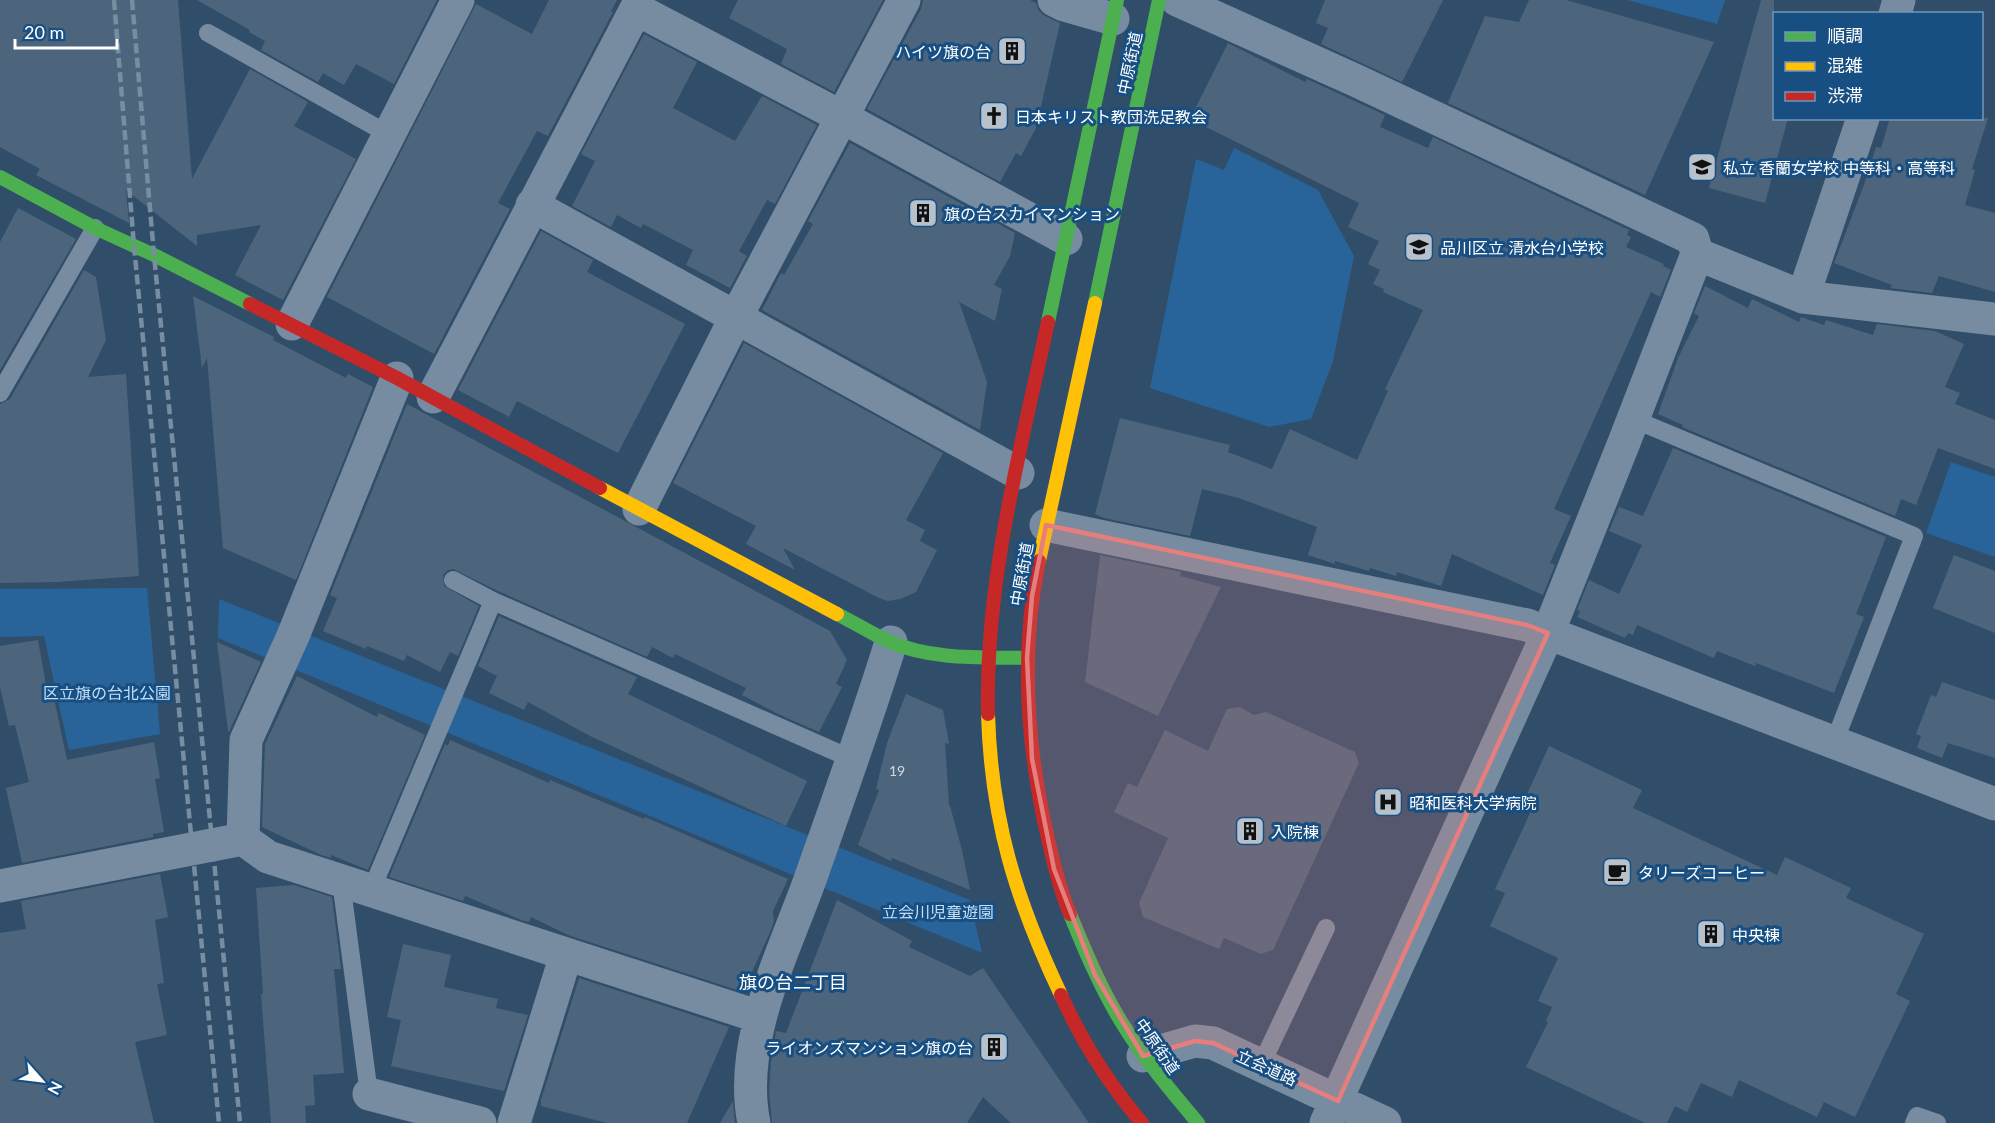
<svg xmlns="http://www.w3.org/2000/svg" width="1995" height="1123" font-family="Lato,'Noto Sans JP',sans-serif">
<rect width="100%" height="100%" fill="#304e6a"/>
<path fill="#286499" d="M 1627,0 L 1725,0 L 1717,24 Z
M 1234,148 L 1318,190 L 1354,256 L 1333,361 L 1311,419 L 1269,427 L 1150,388 L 1196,159 L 1224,170 Z
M 1951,462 L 1995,477 L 1995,557 L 1926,533 Z
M 147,588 L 160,734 L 69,750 L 44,636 L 0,637 L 0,589 Z
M 219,599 L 970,900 L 982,953 L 218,638 Z"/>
<path fill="#4d657c" d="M 0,0 L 178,0 L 192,179 L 250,69 L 308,102 L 294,126 L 356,159 L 283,300 L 235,275 L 261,225 L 197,235 L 197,246 L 126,190 L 129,223 L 36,175 L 40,169 L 0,147 Z
M 197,0 L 437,0 L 394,84 L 356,64 L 344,85 L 323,73 L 318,82 L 261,50 L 265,41 L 249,32 L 250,30 Z
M 549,0 L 617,0 L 611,11 L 613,12 L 548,136 L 537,131 L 498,203 L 510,209 L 434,354 L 327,297 L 476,4 L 532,34 Z
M 738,0 L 883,0 L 834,92 L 781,64 L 787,49 L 729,18 Z
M 923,0 L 1030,0 L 1036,3 L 1039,11 L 1045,16 L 1060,23 L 1036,128 L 1021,156 L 1016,153 L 1000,182 L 867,109 L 921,9 Z
M 1325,0 L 1443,0 L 1402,82 L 1321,44 L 1328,28 L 1316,23 Z
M 1529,0 L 1566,0 L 1714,42 L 1645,195 L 1448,103 L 1485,16 L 1519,22 Z
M 1761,0 L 1774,0 L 1774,118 L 1788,118 L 1765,203 L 1709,188 Z
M 644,34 L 697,62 L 673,108 L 735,141 L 762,96 L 817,125 L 775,204 L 767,200 L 739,251 L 747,256 L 730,288 L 686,265 L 693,250 L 643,224 L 641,228 L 617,215 L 611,227 L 572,206 L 595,161 L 581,154 Z
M 1228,43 L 1305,82 L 1307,79 L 1385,115 L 1380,127 L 1428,148 L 1433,137 L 1629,230 L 1627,235 L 1631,237 L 1626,247 L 1664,264 L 1663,266 L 1671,270 L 1660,297 L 1651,292 L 1554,509 L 1571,516 L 1550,563 L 1555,565 L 1543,595 L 1452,554 L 1441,586 L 1397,572 L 1396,576 L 1370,568 L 1369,571 L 1335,561 L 1335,564 L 1308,555 L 1317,527 L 1239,498 L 1202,489 L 1190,536 L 1104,518 L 1095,514 L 1120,418 L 1230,445 L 1228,452 L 1272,469 L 1290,429 L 1357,460 L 1388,391 L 1385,389 L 1423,310 L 1383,292 L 1384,289 L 1373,284 L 1380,270 L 1368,264 L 1379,241 L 1348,227 L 1359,203 L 1190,119 Z
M 1890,118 L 1988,118 L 1972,169 L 1975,170 L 1965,205 L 1995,213 L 1995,292 L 1939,276 L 1932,293 L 1890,288 L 1892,285 L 1834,263 L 1865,182 L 1876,147 L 1881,148 Z
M 850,143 L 1015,233 L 1010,256 L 994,285 L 1002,289 L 995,321 L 959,302 L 987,382 L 980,430 L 762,310 L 781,273 L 784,275 L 813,224 L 808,221 Z
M 18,208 L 76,239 L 0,370 L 0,242 Z
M 541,231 L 593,260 L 587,272 L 685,324 L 618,453 L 517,401 L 509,417 L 458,390 Z
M 84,270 L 96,277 L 106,340 L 88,377 L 126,374 L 139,576 L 57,582 L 0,583 L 0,404 L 10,399 Z
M 1705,286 L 1748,308 L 1752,299 L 1799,322 L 1801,317 L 1824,325 L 1826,320 L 1873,335 L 1877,324 L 1935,331 L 1964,344 L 1945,387 L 1960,393 L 1955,404 L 1995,420 L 1995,469 L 1938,448 L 1916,505 L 1901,499 L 1895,516 L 1682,427 L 1683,425 L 1658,414 L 1678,358 L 1699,316 L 1694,313 Z
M 193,296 L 274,337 L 273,340 L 346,378 L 348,374 L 373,387 L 296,580 L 223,548 L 207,358 L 202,368 Z
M 744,343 L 943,453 L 906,520 L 925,530 L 920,541 L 937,550 L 916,592 L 900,599 L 888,601 L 879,598 L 783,548 L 795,570 L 746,544 L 756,526 L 673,483 Z
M 407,404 L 830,631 L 847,660 L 836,684 L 842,687 L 819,732 L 778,714 L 742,695 L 746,688 L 675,654 L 673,658 L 652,647 L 647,657 L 498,591 L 453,569 L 448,570 L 443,575 L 444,586 L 479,606 L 458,656 L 450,652 L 440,672 L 407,655 L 404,661 L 367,646 L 366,649 L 323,631 L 337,598 L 330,595 Z
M 1673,448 L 1886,537 L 1856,614 L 1864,617 L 1834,693 L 1756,663 L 1755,666 L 1717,651 L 1714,658 L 1637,625 L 1633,635 L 1628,633 L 1625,638 L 1577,617 L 1580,611 L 1577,610 L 1589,580 L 1619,594 L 1642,545 L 1609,531 L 1619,507 L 1643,516 Z
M 1100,555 L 1181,572 L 1180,576 L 1221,587 L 1158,716 L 1085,682 Z
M 1954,555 L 1995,571 L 1995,633 L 1933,608 Z
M 499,616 L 637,677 L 628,694 L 807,781 L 786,826 L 590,736 L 528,702 L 524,710 L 489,693 L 497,676 L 478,666 Z
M 38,640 L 46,685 L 51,684 L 67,760 L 154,742 L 160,778 L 155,779 L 164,832 L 153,834 L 153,837 L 22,863 L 6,788 L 29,782 L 15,725 L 9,726 L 0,687 L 0,646 Z
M 217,642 L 261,662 L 229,732 L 228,731 Z
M 297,676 L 377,717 L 379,713 L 425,735 L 368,870 L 331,855 L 331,858 L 321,855 L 262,827 L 265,744 Z
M 1942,682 L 1995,700 L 1995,758 L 1948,743 L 1942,758 L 1917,748 L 1921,736 L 1916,734 L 1931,695 L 1936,697 Z
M 906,694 L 943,710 L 949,744 L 945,743 L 949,805 L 950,806 L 962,850 L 970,890 L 892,858 L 891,861 L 858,845 L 879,790 L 876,789 L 887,743 Z
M 1240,707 L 1254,715 L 1266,712 L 1355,752 L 1359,763 L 1273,950 L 1261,954 L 1224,938 L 1219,949 L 1143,917 L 1139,903 L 1168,838 L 1114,812 L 1128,783 L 1137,787 L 1165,730 L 1208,751 L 1227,709 Z
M 450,740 L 549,783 L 550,780 L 644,819 L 645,817 L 788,879 L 773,911 L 774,922 L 771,930 L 743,992 L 568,935 L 531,917 L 529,922 L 524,921 L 465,896 L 463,901 L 389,877 L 445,744 L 448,746 Z
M 1549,746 L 1642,790 L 1633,808 L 1777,875 L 1785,857 L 1851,888 L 1846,898 L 1924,934 L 1896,994 L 1910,1001 L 1855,1117 L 1824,1102 L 1817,1117 L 1739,1080 L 1732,1097 L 1701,1083 L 1687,1112 L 1675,1106 L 1667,1123 L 1645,1123 L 1526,1067 L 1548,1022 L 1546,1021 L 1552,1007 L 1538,1001 L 1558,958 L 1490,926 L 1505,893 L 1495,889 L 1532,809 L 1522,805 Z
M 160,874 L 168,917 L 155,920 L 164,983 L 157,984 L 167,1035 L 135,1042 L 154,1123 L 0,1123 L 0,933 L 26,929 L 21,901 Z
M 294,885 L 332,897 L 341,969 L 334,969 L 344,1073 L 313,1075 L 315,1105 L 305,1106 L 306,1123 L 271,1123 L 261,994 L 263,994 L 256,888 Z
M 837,900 L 912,941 L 909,947 L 970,976 L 983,968 L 1089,1123 L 1011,1123 L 983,1097 L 967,1123 L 772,1123 L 769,1091 L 771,1062 L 776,1031 L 786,1033 Z
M 403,944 L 451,955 L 444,987 L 498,999 L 496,1008 L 528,1015 L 504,1091 L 391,1066 L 401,1020 L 387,1017 Z
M 579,978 L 729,1027 L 687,1123 L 607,1123 L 541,1106 L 541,1100 Z
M 733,1101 L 735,1123 L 720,1123 Z"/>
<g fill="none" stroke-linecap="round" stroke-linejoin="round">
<path stroke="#778ca0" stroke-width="18" d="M 208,33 L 388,134
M 0,393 L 95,228
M 1633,419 L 1914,536 L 1834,743
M 493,601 L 852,759
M 341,881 L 369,1094
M 371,891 L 493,601 L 453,580
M 1261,1065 L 1326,928
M 1914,1123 L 1917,1116 L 1937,1123"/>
<path stroke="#778ca0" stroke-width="33" d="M 1054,0 L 1064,5 L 1113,19
M 1177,0 L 1357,81 L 1693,239 L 1697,254 L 1803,297 L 1995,319
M 1895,14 L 1899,0
M 532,205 L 1018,473
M 1803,297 L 1863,118
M 292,324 L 458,0
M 397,378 L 293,636 L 246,740 L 243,839 L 268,857 L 760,1017
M 433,397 L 636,9 L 842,117 L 1066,239
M 639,509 L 736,317 L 904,0
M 1046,525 L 1527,625 L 1995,804
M 0,886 L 243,839
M 1143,1056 L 1195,1041 L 1213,1043 L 1385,1123
M 369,1094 L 480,1123
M 514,1123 L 566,955
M 754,1123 C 737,1040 785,951 812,874 C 839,797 867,720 891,642
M 1326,1123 L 1548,633 L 1625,440 L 1697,254"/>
<path stroke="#4caf50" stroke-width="14" d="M 0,177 L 95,228 L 154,255 L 250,304
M 1095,303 L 1159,0
M 1048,322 L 1117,0
M 837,614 C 855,623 872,634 890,642 C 932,660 982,657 1027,658
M 1070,914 C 1085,951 1101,989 1122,1023 C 1144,1059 1171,1091 1198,1123"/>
<path stroke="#ffc107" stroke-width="14" d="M 600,488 L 837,614
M 1039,561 L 1095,303
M 988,714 C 991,820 1016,900 1061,995"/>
<path stroke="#c62828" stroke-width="14" d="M 250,304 L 397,378 L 600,488
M 1039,561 C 1021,648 1026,735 1044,821 C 1051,852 1058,885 1070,914
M 988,714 C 985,581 1020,452 1048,322
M 1061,995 C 1082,1042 1109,1084 1142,1123"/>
<path stroke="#788ea0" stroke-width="4.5" stroke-dasharray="10 4.5" stroke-linecap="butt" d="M 114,0 L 134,246 L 219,1123
M 132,0 L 154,255 L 240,1123"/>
</g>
<path fill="#e67e7e" fill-opacity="0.2" stroke="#e67e7e" stroke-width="4.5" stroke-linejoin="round" d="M 1046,525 L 1527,625 L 1548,633 L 1338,1101 L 1213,1043 L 1195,1041 L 1143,1056 L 1095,975 L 1054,869 L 1032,759 L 1027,658 L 1032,596 Z"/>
<defs>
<g id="building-square" transform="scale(1.5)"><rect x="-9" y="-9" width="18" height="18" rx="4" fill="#b7c1cb" stroke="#184f83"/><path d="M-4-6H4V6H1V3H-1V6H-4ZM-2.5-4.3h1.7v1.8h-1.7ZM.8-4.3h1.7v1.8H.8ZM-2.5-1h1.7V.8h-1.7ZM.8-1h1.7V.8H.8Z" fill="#111"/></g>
<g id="church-square" transform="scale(1.5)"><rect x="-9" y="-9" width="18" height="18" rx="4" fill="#b7c1cb" stroke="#184f83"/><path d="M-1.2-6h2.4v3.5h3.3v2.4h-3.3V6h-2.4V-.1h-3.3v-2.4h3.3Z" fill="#111"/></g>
<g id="school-square" transform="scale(1.5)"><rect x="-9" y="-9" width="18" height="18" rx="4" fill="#b7c1cb" stroke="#184f83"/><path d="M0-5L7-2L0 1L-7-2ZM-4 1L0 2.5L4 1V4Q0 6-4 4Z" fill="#111"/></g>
<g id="hospital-square" transform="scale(1.5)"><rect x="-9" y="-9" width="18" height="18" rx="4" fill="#b7c1cb" stroke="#184f83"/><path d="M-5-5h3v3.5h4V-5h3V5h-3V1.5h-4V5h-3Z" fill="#111"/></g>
<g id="cafe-square" transform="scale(1.5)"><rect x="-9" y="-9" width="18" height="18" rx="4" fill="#b7c1cb" stroke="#184f83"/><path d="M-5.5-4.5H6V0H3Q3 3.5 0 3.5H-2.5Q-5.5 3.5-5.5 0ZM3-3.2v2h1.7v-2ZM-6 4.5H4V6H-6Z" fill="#111"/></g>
</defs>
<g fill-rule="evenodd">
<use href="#building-square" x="1012" y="51"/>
<use href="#church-square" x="994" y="116"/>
<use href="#school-square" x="1702" y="167"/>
<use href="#building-square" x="923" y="213"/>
<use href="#school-square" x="1419" y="247"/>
<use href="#hospital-square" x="1388" y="802"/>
<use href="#building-square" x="1250" y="831"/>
<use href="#cafe-square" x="1617" y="872"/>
<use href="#building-square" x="1711" y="934"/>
<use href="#building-square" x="994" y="1047"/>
</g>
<g text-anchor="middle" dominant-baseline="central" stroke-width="6" stroke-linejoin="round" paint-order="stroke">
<g font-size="14" fill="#d2d8de">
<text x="897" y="770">19</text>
</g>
<g font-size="16" fill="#fff" stroke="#184f83" text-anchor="start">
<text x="991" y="51" text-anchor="end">ハイツ旗の台</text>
<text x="1015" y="116">日本キリスト教団洗足教会</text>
<text x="1723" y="167">私立 香蘭女学校 中等科・高等科</text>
<text x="944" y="213">旗の台スカイマンション</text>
<text x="1440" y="247">品川区立 清水台小学校</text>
<text x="1409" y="802">昭和医科大学病院</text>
<text x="1271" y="831">入院棟</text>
<text x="1638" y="872">タリーズコーヒー</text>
<text x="1732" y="934">中央棟</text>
<text x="973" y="1047" text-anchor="end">ライオンズマンション旗の台</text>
</g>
<g font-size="16" fill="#fff" stroke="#184f83">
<text transform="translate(1129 63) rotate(-78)">中原街道</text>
<text transform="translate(1021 574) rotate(-80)">中原街道</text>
<text transform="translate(1158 1046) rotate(55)">中原街道</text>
<text transform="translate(1267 1067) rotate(24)">立会道路</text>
</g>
<g font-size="16" fill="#c2dff9" stroke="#184f83">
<text x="107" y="692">区立旗の台北公園</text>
<text x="938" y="911">立会川児童遊園</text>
</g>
<g font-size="18" fill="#fff" stroke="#184f83">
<text x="793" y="982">旗の台二丁目</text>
</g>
</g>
<rect x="1773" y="12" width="210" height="108" fill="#184f83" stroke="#7495b5" stroke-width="1.5"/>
<rect x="1785" y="32" width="30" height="9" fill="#4caf50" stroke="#7495b5" stroke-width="1.5"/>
<text x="1827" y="42" font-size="18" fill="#ffffff">順調</text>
<rect x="1785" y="62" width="30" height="9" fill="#ffc107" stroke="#7495b5" stroke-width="1.5"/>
<text x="1827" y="72" font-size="18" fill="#ffffff">混雑</text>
<rect x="1785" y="92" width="30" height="9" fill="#c62828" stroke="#7495b5" stroke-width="1.5"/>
<text x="1827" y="102" font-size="18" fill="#ffffff">渋滞</text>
<g transform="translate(42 1081) rotate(118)" stroke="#184f83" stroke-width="4.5" paint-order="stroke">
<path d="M0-4.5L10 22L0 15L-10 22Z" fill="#ffffff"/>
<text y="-9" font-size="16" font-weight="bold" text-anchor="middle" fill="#ffffff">N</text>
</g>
<path d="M15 39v9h102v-9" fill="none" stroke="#ffffff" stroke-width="3"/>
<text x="24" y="39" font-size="18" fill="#ffffff" stroke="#184f83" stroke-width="4.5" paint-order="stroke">20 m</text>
</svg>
